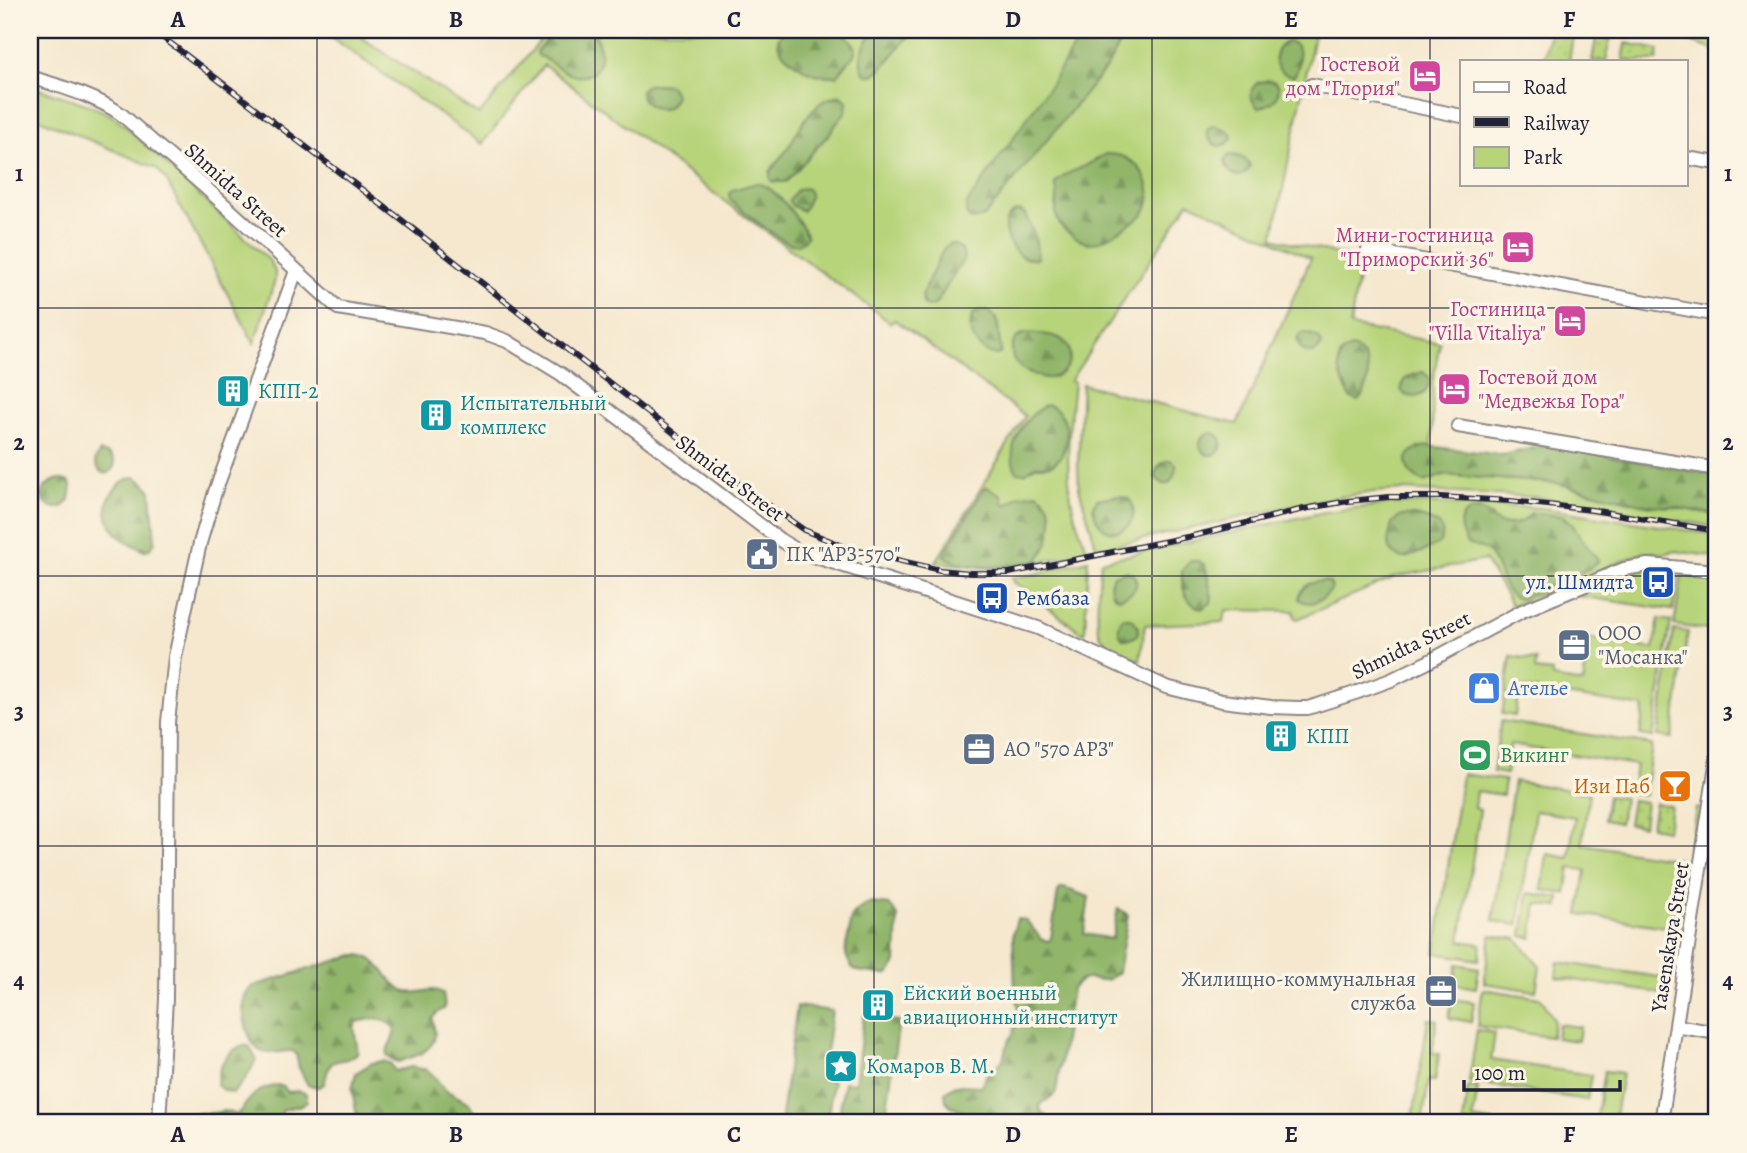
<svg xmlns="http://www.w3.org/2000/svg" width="1747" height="1153" font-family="Alegreya,serif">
<defs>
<pattern id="forest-firs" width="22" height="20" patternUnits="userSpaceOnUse" patternTransform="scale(1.75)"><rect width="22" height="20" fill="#91b66a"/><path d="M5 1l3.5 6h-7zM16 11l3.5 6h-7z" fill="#769458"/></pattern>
<pattern id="garden-dots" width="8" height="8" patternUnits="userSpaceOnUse" patternTransform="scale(1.75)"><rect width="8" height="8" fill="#b7d47a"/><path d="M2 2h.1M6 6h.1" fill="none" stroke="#9db66a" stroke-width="1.8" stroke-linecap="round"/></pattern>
</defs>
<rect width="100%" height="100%" fill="#fcf5e5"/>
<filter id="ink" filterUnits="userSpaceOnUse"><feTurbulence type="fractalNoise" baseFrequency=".0143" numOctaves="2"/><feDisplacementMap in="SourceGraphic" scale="14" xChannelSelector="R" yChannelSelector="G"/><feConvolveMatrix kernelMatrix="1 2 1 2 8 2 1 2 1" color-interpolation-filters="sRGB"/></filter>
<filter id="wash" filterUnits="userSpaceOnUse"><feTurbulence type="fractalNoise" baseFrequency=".00686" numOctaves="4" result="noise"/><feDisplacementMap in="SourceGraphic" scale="28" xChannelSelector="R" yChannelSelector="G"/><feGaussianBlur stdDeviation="1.57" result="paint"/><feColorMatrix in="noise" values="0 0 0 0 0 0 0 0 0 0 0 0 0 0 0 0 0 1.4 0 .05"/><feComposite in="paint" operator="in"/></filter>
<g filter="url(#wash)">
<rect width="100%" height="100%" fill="#f5e8cf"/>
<path fill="#b7d47a" stroke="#6c7b5a" stroke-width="2" d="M 321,30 L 367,30 L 362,38 L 479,115 L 549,30 L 1315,30 L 1273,238 L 1361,260 L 1350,326 L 1440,343 L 1433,379 L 1432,446 L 1427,446 L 1432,480 L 1442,475 L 1556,483 L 1646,505 L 1673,507 L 1717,515 L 1717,527 L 1535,497 L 1403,490 L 1373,492 L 1320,500 L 1097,549 L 1079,488 L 1078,464 L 1082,384 L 1237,424 L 1311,258 L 1189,202 L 1070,381 L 1074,382 C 1070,420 1065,460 1071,498 C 1074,517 1081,534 1088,551 L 1013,568 L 993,569 L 936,562 L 1025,416 L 895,320 L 891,323 L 724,201 L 544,65 L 482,144 Z
M 1657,30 L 1717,30 L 1717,51 Z
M 30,86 C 59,96 96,104 120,121 L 269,260 L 275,271 L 275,280 L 254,343 L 165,178 L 156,168 L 30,115 Z
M 1414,503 L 1542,508 L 1717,535 L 1717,557 L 1676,551 L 1663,554 L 1652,552 L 1640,554 L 1512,606 L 1485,560 L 1395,577 L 1298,619 L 1295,618 L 1294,611 L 1226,610 L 1224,622 L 1145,625 L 1140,661 C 1128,655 1111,649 1102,638 C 1093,627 1100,577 1101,561 L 1325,512 L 1388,504 Z
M 1088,560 L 1085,633 L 1081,632 L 1014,582 L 1011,578 L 1036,574 Z
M 1641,569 L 1678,575 L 1673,610 L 1578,596 Z
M 1682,576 L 1717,581 L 1717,609 L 1714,631 L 1674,625 Z
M 1659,619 L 1671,621 L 1653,737 L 1640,735 L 1644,707 L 1519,688 L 1515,716 L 1502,714 L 1511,656 L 1536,660 L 1535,670 L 1552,672 L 1552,678 L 1583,683 L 1590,639 L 1654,649 Z
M 1674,630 L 1688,632 L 1672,738 L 1658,736 Z
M 1501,721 L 1652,745 L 1645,795 L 1632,793 L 1636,765 L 1510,745 L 1506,774 L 1493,772 Z
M 1462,774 L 1505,780 L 1503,795 L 1476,791 L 1474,808 L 1480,810 L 1460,941 L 1481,944 L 1479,960 L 1435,953 Z
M 1514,781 L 1589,793 L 1582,844 L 1683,860 L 1673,928 L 1579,914 L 1586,870 L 1570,868 L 1566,894 L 1542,890 L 1547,854 L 1569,858 L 1575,817 L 1535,811 L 1518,925 L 1493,921 Z
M 1696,808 L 1703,809 L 1685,930 L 1678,929 Z
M 1528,893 L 1560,898 L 1559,907 L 1537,904 L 1532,938 L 1522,936 Z
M 1491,935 L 1517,939 L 1540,966 L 1536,991 L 1484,983 Z
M 1558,962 L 1666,978 L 1664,994 L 1556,977 Z
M 1457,964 L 1479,968 L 1476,988 L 1454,984 Z
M 1483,989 L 1541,998 L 1554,1020 L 1551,1037 L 1477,1026 Z
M 1452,999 L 1474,1002 L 1471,1022 L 1449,1018 Z
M 1428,1019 L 1437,1020 L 1432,1053 L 1439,1054 L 1435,1081 L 1429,1080 L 1422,1123 L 1412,1123 Z
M 1558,1024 L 1580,1027 L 1578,1041 L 1556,1038 Z
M 1477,1030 L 1495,1033 L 1491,1060 L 1591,1075 L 1587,1100 L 1469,1082 Z
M 1604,1071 L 1622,1073 L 1614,1123 L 1596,1123 Z
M 1468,1086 L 1478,1088 L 1473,1119 L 1497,1123 L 1463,1123 Z"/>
<path fill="url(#forest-firs)" stroke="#5a6c52" stroke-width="2" d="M 555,30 C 564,30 586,27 593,32 C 598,36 596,37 598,42 C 604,59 598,79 576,76 C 564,74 553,64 542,57 L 538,56 L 537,51 Z
M 787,30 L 826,30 L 828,32 C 842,29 849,36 856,48 L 854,55 L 837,76 C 829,76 822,76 815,74 C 800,69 760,43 787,30 Z
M 876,30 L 914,30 L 881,69 L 873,75 L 866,75 C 854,60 865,41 876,30 Z
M 1084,30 L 1126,30 L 1107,67 L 984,217 L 973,220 L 969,219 L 966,213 L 966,205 L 1051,84 Z
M 1287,42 L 1290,42 L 1297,46 C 1300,56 1300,67 1294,76 C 1274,75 1267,51 1287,42 Z
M 1269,80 L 1275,82 L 1279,87 C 1278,101 1271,104 1259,108 C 1251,102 1251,97 1252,89 L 1257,83 Z
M 656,84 L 670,85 C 673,90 677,95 673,101 C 662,122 629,96 645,86 C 648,84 652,85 656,84 Z
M 841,95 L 847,101 L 846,111 L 829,134 L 788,180 L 784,182 L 773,182 L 770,179 L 770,172 C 775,164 782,158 787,149 C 801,127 811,99 841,95 Z
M 1214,126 C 1222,128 1230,129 1232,138 C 1223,152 1209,146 1207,131 L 1210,127 Z
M 1105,154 C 1112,155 1120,154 1126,158 C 1145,167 1157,194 1144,213 C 1139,220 1102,242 1093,243 C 1083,244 1062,230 1058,221 C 1053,212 1058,203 1057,194 C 1057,191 1056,187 1055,184 C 1064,173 1073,172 1085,166 C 1092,163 1098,158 1105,154 Z
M 1232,155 C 1240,157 1248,158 1250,167 C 1241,182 1227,176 1225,160 L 1228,156 Z
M 757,183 C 774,185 801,221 807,237 C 803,242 799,245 792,244 C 781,242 740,209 730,200 L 729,194 L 732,190 Z
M 802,188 L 807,189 L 810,193 L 810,197 L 803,211 L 792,206 L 789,201 L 797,190 Z
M 1019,211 L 1025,214 L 1035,236 L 1038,258 C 1013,267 989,217 1019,211 Z
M 951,244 C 960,246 965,250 963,260 L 937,302 L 933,306 L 927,307 L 923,303 L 922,294 L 944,248 Z
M 983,310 C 1003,314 997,335 1001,350 L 1000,354 L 996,355 C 977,352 965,332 973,314 Z
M 1026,333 C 1036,334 1049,333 1059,338 C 1078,347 1070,375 1050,378 C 1043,379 1026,372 1020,367 C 1007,356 1010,337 1026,333 Z
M 1304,333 C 1312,335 1320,335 1322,345 C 1313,359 1299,353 1297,338 L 1300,334 Z
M 1352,348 C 1372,353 1372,388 1358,401 L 1351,398 C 1343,384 1328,353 1352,348 Z
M 1423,372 L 1429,377 C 1430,393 1420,400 1405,395 L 1401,390 L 1404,380 L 1412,375 Z
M 1047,405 C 1075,410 1072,463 1046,466 C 1042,467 1039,465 1035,466 L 1025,473 L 1017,472 C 1003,450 1025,414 1047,405 Z
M1200 444a11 11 0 1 1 22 0a11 11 0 1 1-22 0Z
M 1546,445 L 1717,475 L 1717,515 L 1673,507 L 1646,505 L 1556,483 L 1442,475 L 1425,482 C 1400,473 1400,450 1427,446 L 1503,455 Z
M 100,452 C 132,457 102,492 95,460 Z
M 1170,460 L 1176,464 C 1177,470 1173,480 1168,484 L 1163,484 L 1155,477 C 1156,468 1161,462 1170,460 Z
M 135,477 L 145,483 L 151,491 L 155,541 L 151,548 L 144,551 C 137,546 126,542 120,537 C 106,524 102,506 113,492 C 119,483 124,479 135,477 Z
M 59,479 L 70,482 C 72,488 72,492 70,498 C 59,524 20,492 59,479 Z
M 987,487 L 1000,494 L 1003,499 L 1003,503 L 1006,505 L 1019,496 L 1037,493 C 1061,507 1052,542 1038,560 C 1015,567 965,572 945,556 L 945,552 L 984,489 Z
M 1113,496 C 1117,496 1121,496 1124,497 C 1129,498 1131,500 1132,504 C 1142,529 1101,550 1093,507 L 1097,499 Z
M 1473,510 C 1482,510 1490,512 1494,521 L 1501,524 L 1515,524 L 1523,521 L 1531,513 L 1536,513 L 1563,516 L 1571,523 L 1590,550 L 1597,558 L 1598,562 L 1589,569 L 1520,599 C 1501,596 1500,566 1489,553 C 1483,546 1474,547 1467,544 C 1460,531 1454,516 1473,510 Z
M 1401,516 C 1413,515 1450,519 1441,540 C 1439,546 1409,558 1402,558 C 1397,557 1392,552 1389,548 L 1388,542 L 1392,523 Z
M 1190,561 L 1197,561 L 1205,565 L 1212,597 L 1211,603 L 1202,609 C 1185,603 1181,588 1182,571 Z
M 1125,571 L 1133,574 C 1142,587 1131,595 1119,598 C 1109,594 1108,583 1114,575 Z
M 1325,581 L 1330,583 L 1332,588 C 1326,599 1310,608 1299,599 C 1301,584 1312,582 1325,581 Z
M 1123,618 L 1131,618 C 1143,628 1140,640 1123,639 C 1118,633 1117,624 1123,618 Z
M 1064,888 L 1089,897 L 1084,934 L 1112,939 L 1118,908 L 1128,915 L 1118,972 C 1118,972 1110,978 1109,979 C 1093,984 1087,970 1072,989 L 1056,1092 C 1052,1101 1044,1098 1040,1106 L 1041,1111 L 1055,1123 L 972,1123 L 971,1114 L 951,1106 L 946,1101 L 945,1092 L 955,1085 L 982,1086 L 989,1068 L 998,1065 L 1001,1062 L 1004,1057 L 1006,1047 L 1014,1032 L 1018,1007 L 1015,992 L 1013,933 L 1017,919 L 1026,920 L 1042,940 L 1049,941 L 1051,938 L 1058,892 L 1060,889 Z
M 869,903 L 889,905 L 898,915 L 896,962 C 890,977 886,976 873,973 C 867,972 860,972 854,970 C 844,956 844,950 849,933 C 850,930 849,926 850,922 C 851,913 862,907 869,903 Z
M 354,955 C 378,953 385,980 404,991 C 417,997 430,985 443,993 L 445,1008 L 437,1013 L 433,1018 C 433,1024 435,1031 435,1036 C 433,1053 409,1058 397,1062 L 387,1056 C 386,1046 395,1039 395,1029 C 384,1016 372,1018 357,1022 L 354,1028 L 358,1052 C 348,1063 336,1058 330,1065 C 327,1070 326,1079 324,1084 L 319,1087 L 308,1085 L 299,1068 L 296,1054 L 293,1051 C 283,1050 269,1056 260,1051 C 248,1043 241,1012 244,999 C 246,993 249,989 254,986 Z
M 797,1006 L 832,1011 L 822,1079 L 833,1081 L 827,1123 L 780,1123 Z
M 864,1016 L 899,1021 L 885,1123 L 838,1123 L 844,1082 L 855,1083 Z
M 246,1045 L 250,1047 L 256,1059 C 251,1073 243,1083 233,1093 L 223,1090 L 217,1085 C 217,1068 227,1048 246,1045 Z
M 383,1061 L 390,1063 L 395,1071 L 411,1067 L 427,1070 L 433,1075 L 445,1090 L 469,1103 L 480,1123 L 358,1123 L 352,1089 L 356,1073 L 372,1063 Z
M 278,1085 L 284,1087 L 288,1092 C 295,1091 302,1090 307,1095 L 307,1101 L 301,1105 L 283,1110 L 281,1117 L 287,1123 L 189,1123 L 190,1118 L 197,1113 L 213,1113 L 224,1111 L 237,1115 C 254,1095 251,1091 278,1085 Z"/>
<path fill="url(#garden-dots)" stroke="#6c7b5a" stroke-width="2" d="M 1550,30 L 1574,30 L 1569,61 L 1544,59 Z
M 1597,33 L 1611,35 L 1606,61 L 1592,61 Z
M 1626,43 L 1659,50 L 1657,61 L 1623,61 Z
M 1608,796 L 1624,798 L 1620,823 L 1604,820 Z
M 1632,800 L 1646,802 L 1643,826 L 1628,824 Z
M 1655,803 L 1671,806 L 1667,830 L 1651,827 Z"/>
</g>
<g filter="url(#ink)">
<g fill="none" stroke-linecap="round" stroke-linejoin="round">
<g stroke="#8c8585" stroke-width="16">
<path id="minor" d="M 30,77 C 62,87 93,95 121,114 L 207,189 L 338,308 L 485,333 L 507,341 L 561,374 L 780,540 L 800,552 L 810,555 L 1038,628 L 1166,687 L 1222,701 L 1271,707 L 1300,708 L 1308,708 L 1355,693 L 1391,680 L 1426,663 L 1522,611 L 1624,569 L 1648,565 L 1717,571
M 1312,85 L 1462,116
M 1686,158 L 1717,163
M 1368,250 L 1717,315
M 1458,426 L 1717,469
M 1676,1026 L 1717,1033
M 159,1123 L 166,999 L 168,722 L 175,657 L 200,543 L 215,492 L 296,271
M 1661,1123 L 1717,758"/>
</g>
<use href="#minor" stroke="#fff" stroke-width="12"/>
<g stroke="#22223b" stroke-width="6">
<path id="rail" d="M 153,30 L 399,218 L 744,488 L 804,530 L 850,549 L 940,570 L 971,573 L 1009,573 L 1197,535 L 1304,509 L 1348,501 L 1389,497 L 1440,497 L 1510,501 L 1548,505 L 1592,510 L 1717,531"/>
</g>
<use href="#rail" stroke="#fcf5e5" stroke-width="3.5" stroke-dasharray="10" stroke-linecap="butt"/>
</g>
</g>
<path fill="none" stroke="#22223b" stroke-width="2" stroke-opacity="0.55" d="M 317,30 L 317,1123M 595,30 L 595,1123M 874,30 L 874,1123M 1152,30 L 1152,1123M 1430,30 L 1430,1123M 30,308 L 1717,308M 30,576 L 1717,576M 30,846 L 1717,846"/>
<defs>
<g id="hotel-square" transform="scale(1.75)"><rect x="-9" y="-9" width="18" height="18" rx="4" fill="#d1479c" stroke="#fcf5e5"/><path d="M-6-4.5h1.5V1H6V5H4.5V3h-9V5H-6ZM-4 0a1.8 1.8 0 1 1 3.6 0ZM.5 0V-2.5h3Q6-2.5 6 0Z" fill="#fff"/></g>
<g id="building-square" transform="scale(1.75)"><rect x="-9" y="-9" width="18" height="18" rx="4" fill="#0f9aa8" stroke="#fcf5e5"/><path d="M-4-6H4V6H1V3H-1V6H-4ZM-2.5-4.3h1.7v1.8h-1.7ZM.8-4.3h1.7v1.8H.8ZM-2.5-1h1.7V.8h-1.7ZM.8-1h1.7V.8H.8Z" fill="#fff"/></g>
<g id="civic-square" transform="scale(1.75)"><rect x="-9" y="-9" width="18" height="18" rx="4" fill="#5c6f8a" stroke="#fcf5e5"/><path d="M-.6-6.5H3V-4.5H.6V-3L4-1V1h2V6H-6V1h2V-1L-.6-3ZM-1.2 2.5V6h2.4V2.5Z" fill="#fff"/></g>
<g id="bus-square" transform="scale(1.75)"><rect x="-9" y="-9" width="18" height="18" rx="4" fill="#1a4fb4" stroke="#fcf5e5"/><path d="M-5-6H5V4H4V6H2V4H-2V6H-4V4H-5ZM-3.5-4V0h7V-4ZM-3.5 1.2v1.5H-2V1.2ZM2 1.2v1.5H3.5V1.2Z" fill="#fff"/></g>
<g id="office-square" transform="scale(1.75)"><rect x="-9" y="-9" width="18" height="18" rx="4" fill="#5c6f8a" stroke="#fcf5e5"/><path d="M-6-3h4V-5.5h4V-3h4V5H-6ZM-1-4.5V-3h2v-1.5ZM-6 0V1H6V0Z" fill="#fff"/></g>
<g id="shop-square" transform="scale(1.75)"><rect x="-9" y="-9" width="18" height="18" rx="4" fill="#3f7fe0" stroke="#fcf5e5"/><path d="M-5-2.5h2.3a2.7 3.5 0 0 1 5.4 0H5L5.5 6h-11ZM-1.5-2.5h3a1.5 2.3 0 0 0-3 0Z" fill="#fff"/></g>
<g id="stadium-square" transform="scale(1.75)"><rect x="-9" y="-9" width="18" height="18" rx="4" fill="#2e9e5b" stroke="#fcf5e5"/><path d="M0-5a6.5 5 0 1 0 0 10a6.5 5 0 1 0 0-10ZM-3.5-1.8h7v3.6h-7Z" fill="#fff"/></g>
<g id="bar-square" transform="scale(1.75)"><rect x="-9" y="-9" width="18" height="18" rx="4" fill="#e8710a" stroke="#fcf5e5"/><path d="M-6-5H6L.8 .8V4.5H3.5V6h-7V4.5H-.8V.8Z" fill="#fff"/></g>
<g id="sight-square" transform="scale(1.75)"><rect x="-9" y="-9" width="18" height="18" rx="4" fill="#0f9aa8" stroke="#fcf5e5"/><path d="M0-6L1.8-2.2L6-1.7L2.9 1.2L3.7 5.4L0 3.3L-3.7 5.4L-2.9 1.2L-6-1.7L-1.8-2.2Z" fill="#fff"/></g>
</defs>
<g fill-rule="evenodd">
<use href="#hotel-square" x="1425" y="76"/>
<use href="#hotel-square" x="1518" y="247"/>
<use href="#hotel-square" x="1570" y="321"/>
<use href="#hotel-square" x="1454" y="389"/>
<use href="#building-square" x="233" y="391"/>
<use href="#building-square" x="436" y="415"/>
<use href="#civic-square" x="762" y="554"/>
<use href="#bus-square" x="1658" y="582"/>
<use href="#bus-square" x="992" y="598"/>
<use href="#office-square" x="1574" y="645"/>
<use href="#shop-square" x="1484" y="688"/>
<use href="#building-square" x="1281" y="736"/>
<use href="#office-square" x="979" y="749"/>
<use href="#stadium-square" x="1475" y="755"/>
<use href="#bar-square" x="1675" y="786"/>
<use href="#office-square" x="1441" y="991"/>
<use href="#building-square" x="878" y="1005"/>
<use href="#sight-square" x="841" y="1066"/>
</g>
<g text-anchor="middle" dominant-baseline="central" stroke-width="7" stroke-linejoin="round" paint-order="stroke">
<g font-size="21" fill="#b23c85" stroke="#fcf5e5" text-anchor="end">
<text x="1400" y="64">Гостевой<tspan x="1400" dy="24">дом "Глория"</tspan></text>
<text x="1494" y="235">Мини-гостиница<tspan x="1494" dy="24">"Приморский 36"</tspan></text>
<text x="1546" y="309">Гостиница<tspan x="1546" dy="24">"Villa Vitaliya"</tspan></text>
<text x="1478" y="377" text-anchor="start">Гостевой дом<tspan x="1478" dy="24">"Медвежья Гора"</tspan></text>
</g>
<g font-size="21" fill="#22223b" stroke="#fcf5e5">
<text transform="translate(236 190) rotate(42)">Shmidta Street</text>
<text transform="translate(730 478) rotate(37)">Shmidta Street</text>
<text transform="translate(1411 645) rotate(-26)">Shmidta Street</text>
<text transform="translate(1670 937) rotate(-81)">Yasenskaya Street</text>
</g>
<g font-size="21" fill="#0d838f" stroke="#fcf5e5" text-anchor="start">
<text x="258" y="391">КПП-2</text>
<text x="460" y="403">Испытательный<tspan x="460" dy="24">комплекс</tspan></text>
<text x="1306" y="736">КПП</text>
<text x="903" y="993">Ейский военный<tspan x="903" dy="24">авиационный институт</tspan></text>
<text x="866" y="1066">Комаров В. М.</text>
</g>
<g font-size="21" fill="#4e5e75" stroke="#fcf5e5" text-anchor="start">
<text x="786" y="554">ПК "АРЗ-570"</text>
<text x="1598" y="633">ООО<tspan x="1598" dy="24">"Мосанка"</tspan></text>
<text x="1004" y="749">АО "570 АРЗ"</text>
<text x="1416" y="979" text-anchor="end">Жилищно-коммунальная<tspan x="1416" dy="24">служба</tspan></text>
</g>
<g font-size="21" fill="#164399" stroke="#fcf5e5" text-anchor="end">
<text x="1634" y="582">ул. Шмидта</text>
<text x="1016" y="598" text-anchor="start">Рембаза</text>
</g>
<g font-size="21" fill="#366cbe" stroke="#fcf5e5" text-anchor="start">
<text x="1508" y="688">Ателье</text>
</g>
<g font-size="21" fill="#27864d" stroke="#fcf5e5" text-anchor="start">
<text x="1500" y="755">Викинг</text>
</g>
<g font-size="21" fill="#c56008" stroke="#fcf5e5" text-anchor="end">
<text x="1650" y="786">Изи Паб</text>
</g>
</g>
<rect width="1747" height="1153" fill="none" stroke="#fcf5e5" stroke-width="77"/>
<rect x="1460" y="60" width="228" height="126" fill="#fcf5e5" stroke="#a5a1a1" stroke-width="2"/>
<rect x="1474" y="82" width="35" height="10" fill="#ffffff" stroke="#a5a1a1" stroke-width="2"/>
<text x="1523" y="94" font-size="21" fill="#22223b">Road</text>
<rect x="1474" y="117" width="35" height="10" fill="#22223b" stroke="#a5a1a1" stroke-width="2"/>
<text x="1523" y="130" font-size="21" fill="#22223b">Railway</text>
<rect x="1474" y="147" width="35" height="21" fill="#b7d47a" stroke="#a5a1a1" stroke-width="2"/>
<text x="1523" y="164" font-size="21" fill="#22223b">Park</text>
<path d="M1464 1080v10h156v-10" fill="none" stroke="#22223b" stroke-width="3.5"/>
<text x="1474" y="1080" font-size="21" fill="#22223b" stroke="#fcf5e5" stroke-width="5" paint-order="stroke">100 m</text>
<rect x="38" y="38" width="1670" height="1076" fill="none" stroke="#22223b" stroke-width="2.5"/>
<g font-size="23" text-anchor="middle" font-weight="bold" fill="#22223b">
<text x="178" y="27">A</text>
<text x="456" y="27">B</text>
<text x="734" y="27">C</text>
<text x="1013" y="27">D</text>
<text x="1291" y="27">E</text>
<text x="1569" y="27">F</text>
<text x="19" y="181">1</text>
<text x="1728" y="181">1</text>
<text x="19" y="450">2</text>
<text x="1728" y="450">2</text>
<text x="19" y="719">3</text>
<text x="1728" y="719">3</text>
<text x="19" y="988">4</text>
<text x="1728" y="988">4</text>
<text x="178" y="1142">A</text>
<text x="456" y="1142">B</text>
<text x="734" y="1142">C</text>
<text x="1013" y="1142">D</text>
<text x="1291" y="1142">E</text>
<text x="1569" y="1142">F</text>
</g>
</svg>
